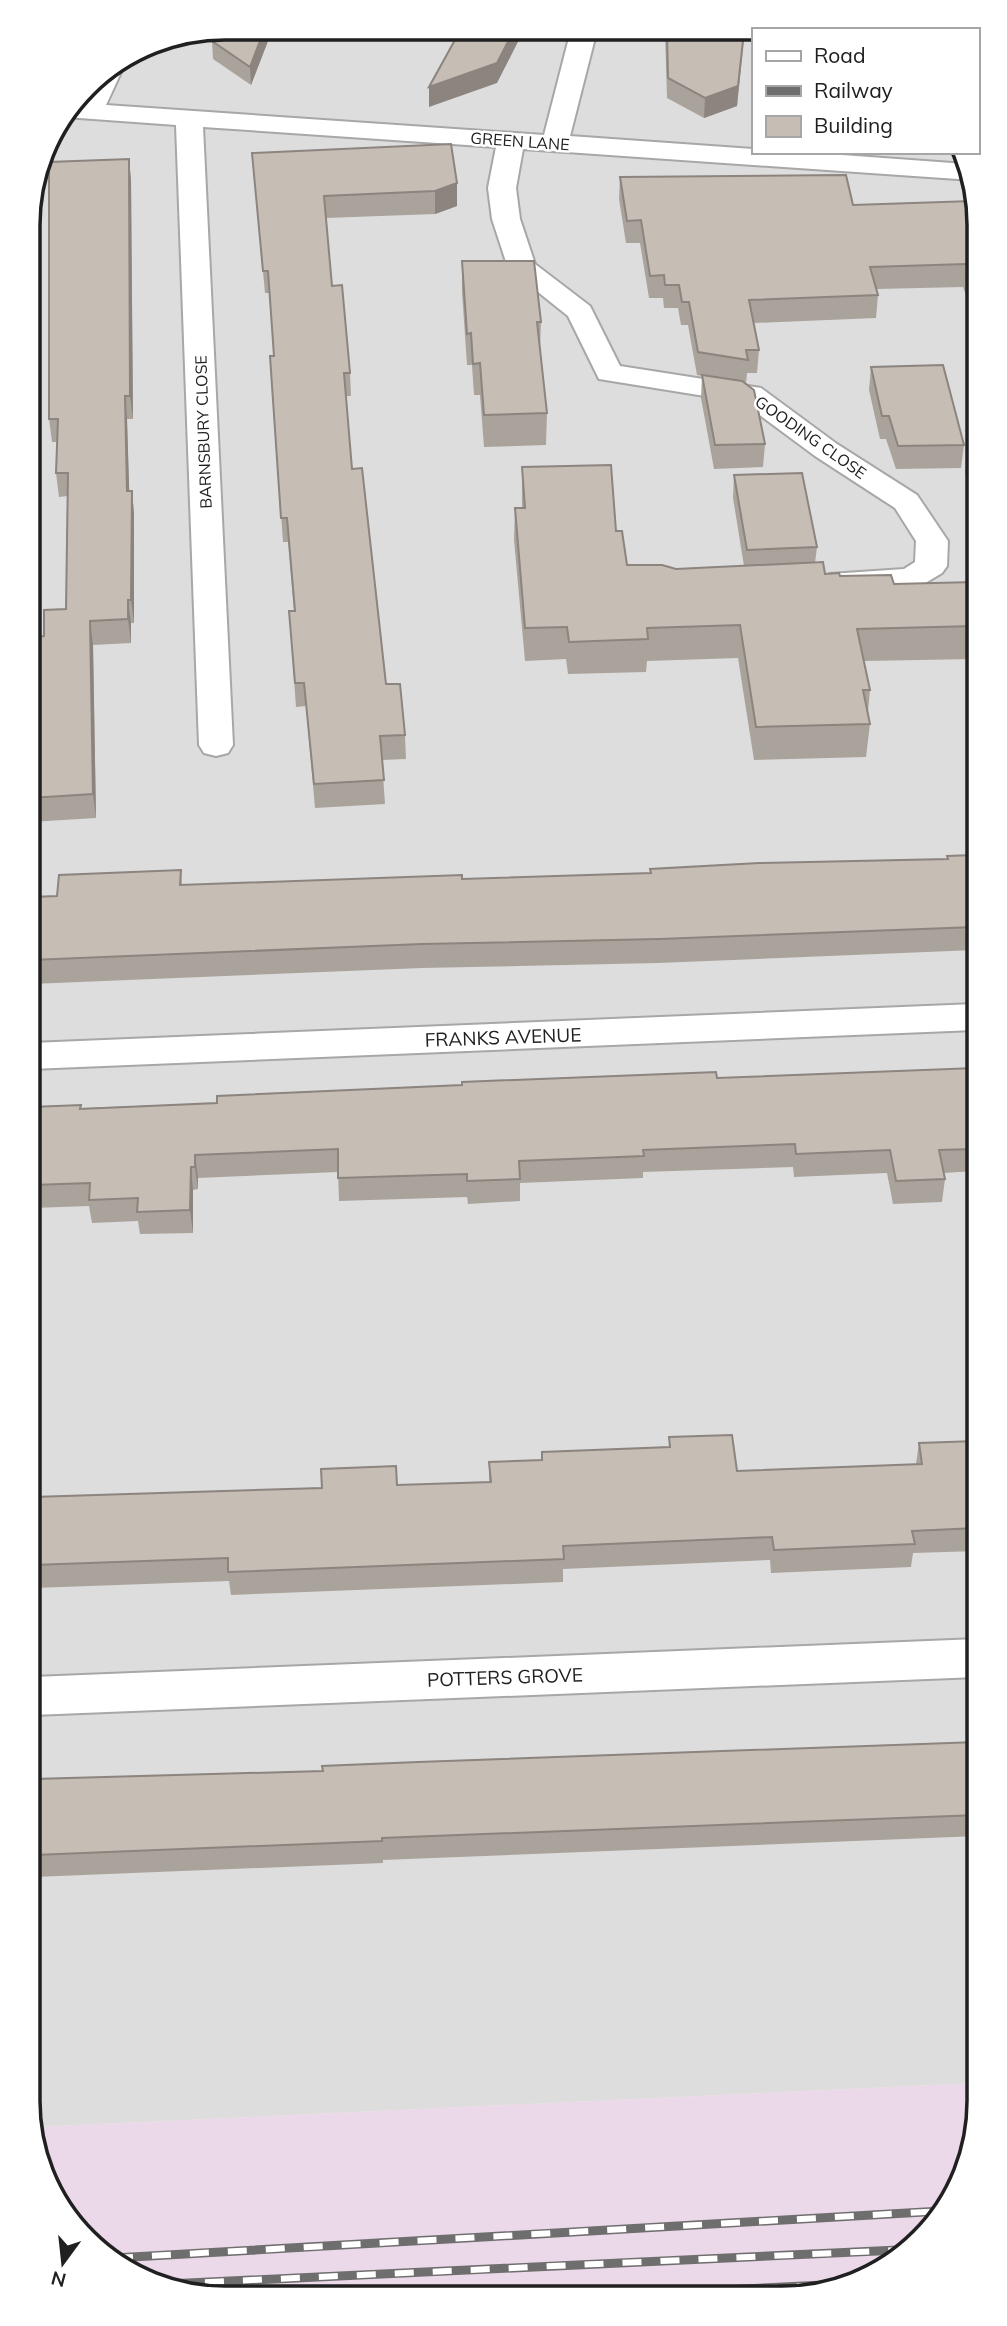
<svg xmlns="http://www.w3.org/2000/svg" width="1007" height="2326" font-family="Mulish,sans-serif">
<rect width="100%" height="100%" fill="#f1eee6"/>
<path fill="#dedddd" d="M 226,28 L 753,31 L 753,152 L 959,152 L 972,174 L 978,2083 L 35,2127 L 28,212 L 49,138 L 95,77 L 150,43 Z"/>
<path fill="#ebd8e8" d="M 978,2083 L 979,2114 L 964,2176 L 930,2230 L 833,2291 L 187,2294 L 95,2249 L 35,2152 L 35,2127 Z"/>
<g fill="none" stroke-linecap="round" stroke-linejoin="round">
<g stroke="#a7a7a7" stroke-width="4">
<path id="minor" d="M 571,30 L 597,30 L 570,136 L 753,149 L 753,152 L 801,152 L 966,164 L 972,174 L 972,180 L 523,149 L 516,188 L 520,219 L 535,264 L 590,306 L 620,366 L 761,388 L 837,444 L 917,495 L 948,541 L 947,566 L 942,573 L 922,585 L 911,588 L 841,591 L 830,588 L 825,581 L 830,574 L 904,569 L 915,562 L 916,541 L 895,508 L 815,456 L 742,402 L 599,379 L 568,316 L 508,268 L 492,219 L 488,188 L 496,147 L 203,127 L 233,745 L 228,753 L 216,756 L 204,753 L 199,745 L 176,125 L 65,117 L 76,103 L 81,103 L 95,77 L 119,62 L 123,68 L 106,105 L 544,135 Z
M 975,1004 L 975,1030 L 31,1069 L 31,1043 Z
M 977,1639 L 977,1677 L 33,1715 L 33,1677 Z"/>
</g>
<use href="#minor" fill="#fff" fill-rule="evenodd"/>
<g stroke="#6e6e6e" stroke-width="9">
<path id="rail" d="M 114,2258 L 942,2211
M 167,2284 L 899,2250
M 683,2292 L 844,2284"/>
</g>
<use href="#rail" stroke="#fff" stroke-width="6" stroke-dasharray="19" stroke-linecap="butt"/>
</g>
<path fill="#aaa39c" d="M 273,28 L 251,85 L 213,59 L 212,41 Z
M 665,31 L 745,31 L 737,106 L 704,118 L 667,98 Z
M 252,153 L 457,183 L 457,206 L 435,214 L 326,218 L 332,286 L 350,373 L 351,396 L 346,396 L 352,469 L 386,684 L 405,735 L 406,759 L 382,760 L 385,804 L 315,808 L 306,706 L 296,707 L 289,611 L 294,611 L 288,542 L 283,542 L 270,356 L 274,356 L 269,293 L 265,293 Z
M 129,159 L 131,181 L 133,419 L 127,419 L 129,491 L 132,491 L 134,514 L 134,623 L 131,623 L 131,643 L 93,645 L 96,818 L 30,822 L 30,637 L 44,636 L 66,609 L 67,496 L 59,497 L 56,473 L 57,442 L 52,442 L 49,419 Z
M 620,177 L 853,205 L 972,201 L 973,315 L 963,287 L 877,289 L 878,295 L 876,318 L 753,323 L 759,350 L 757,373 L 747,373 L 746,383 L 744,383 L 765,444 L 763,467 L 714,469 L 701,398 L 702,376 L 697,375 L 688,325 L 681,325 L 678,308 L 664,308 L 663,298 L 649,298 L 640,243 L 626,243 L 619,199 Z
M 462,261 L 541,322 L 540,349 L 547,413 L 546,445 L 484,447 L 480,395 L 474,395 L 472,365 L 467,365 L 462,292 Z
M 871,367 L 964,445 L 961,468 L 896,469 L 886,439 L 880,439 L 869,390 Z
M 973,439 L 973,503 L 965,472 L 970,440 Z
M 522,467 L 616,531 L 627,565 L 676,569 L 744,566 L 733,498 L 734,475 L 817,547 L 815,563 L 825,574 L 894,584 L 974,582 L 974,659 L 864,661 L 870,690 L 868,712 L 870,724 L 866,757 L 754,760 L 738,658 L 647,661 L 646,672 L 568,674 L 566,659 L 525,661 L 514,540 L 515,508 L 522,508 Z
M 974,855 L 975,950 L 658,963 L 422,968 L 31,984 L 31,897 L 57,896 L 181,870 L 182,885 L 462,879 L 650,873 L 650,869 L 947,859 L 947,856 Z
M 975,1068 L 975,1171 L 944,1173 L 945,1179 L 942,1202 L 893,1204 L 887,1173 L 794,1177 L 793,1167 L 643,1172 L 643,1178 L 520,1183 L 520,1201 L 468,1204 L 467,1197 L 339,1201 L 338,1172 L 198,1178 L 198,1189 L 193,1190 L 193,1233 L 140,1234 L 138,1221 L 92,1223 L 89,1206 L 32,1208 L 31,1107 L 81,1108 L 217,1103 L 717,1078 Z
M 669,1437 L 737,1471 L 916,1464 L 919,1443 L 976,1441 L 977,1551 L 913,1553 L 911,1567 L 771,1573 L 770,1560 L 563,1569 L 563,1582 L 231,1595 L 229,1581 L 34,1588 L 33,1602 L 33,1497 L 489,1482 L 489,1462 L 542,1460 L 669,1447 Z
M 977,1742 L 978,1836 L 383,1860 L 383,1863 L 34,1877 L 34,1779 L 323,1771 Z"/>
<path fill="#8b847f" d="M 265,28 L 273,28 L 251,85 L 250,67 Z
M 514,30 L 524,30 L 497,83 L 429,107 L 429,87 Z
M 744,31 L 737,106 L 704,118 L 705,98 Z
M 129,159 L 131,181 L 133,419 L 130,396 Z
M 457,183 L 457,206 L 435,214 L 435,191 Z
M 125,396 L 127,419 L 130,514 L 127,491 Z
M 132,491 L 134,514 L 134,623 L 131,600 Z
M 128,600 L 131,623 L 131,643 L 128,619 Z
M 90,621 L 93,645 L 96,818 L 93,794 Z
M 195,1155 L 198,1178 L 198,1189 L 195,1167 Z
M 191,1167 L 193,1190 L 193,1233 L 190,1210 Z
M 33,1580 L 34,1588 L 34,1602 L 33,1598 Z"/>
<path fill="#c6bdb5" stroke="#8b847f" stroke-width="2" d="M 226,28 L 265,28 L 250,67 L 212,41 L 214,30 Z
M 461,29 L 514,30 L 497,63 L 429,87 Z
M 667,31 L 744,31 L 738,86 L 705,98 L 668,78 Z
M 451,144 L 457,183 L 435,191 L 324,196 L 332,286 L 342,285 L 350,373 L 344,373 L 352,469 L 362,468 L 386,684 L 400,684 L 405,735 L 380,736 L 384,780 L 314,784 L 304,683 L 295,683 L 289,611 L 295,611 L 287,518 L 281,518 L 270,356 L 274,356 L 268,271 L 263,271 L 252,153 Z
M 129,159 L 130,396 L 125,396 L 127,491 L 132,491 L 131,600 L 128,600 L 128,619 L 90,621 L 93,794 L 30,798 L 30,637 L 44,636 L 44,610 L 66,609 L 68,473 L 56,473 L 58,419 L 49,419 L 49,162 Z
M 846,175 L 853,205 L 972,201 L 973,284 L 966,264 L 870,267 L 878,295 L 749,300 L 759,350 L 746,350 L 748,360 L 698,352 L 689,302 L 682,302 L 679,285 L 665,285 L 664,275 L 650,276 L 641,220 L 627,221 L 620,177 Z
M 462,261 L 534,261 L 541,322 L 537,322 L 547,413 L 484,415 L 480,363 L 473,364 L 471,333 L 467,334 Z
M 943,365 L 964,445 L 898,446 L 889,416 L 882,416 L 871,367 Z
M 702,375 L 742,381 L 754,390 L 765,444 L 715,445 Z
M 973,439 L 973,453 L 970,440 Z
M 611,465 L 616,531 L 622,531 L 627,565 L 662,565 L 676,569 L 823,562 L 825,574 L 839,573 L 840,576 L 891,575 L 894,584 L 974,582 L 974,626 L 857,629 L 870,690 L 863,690 L 870,724 L 756,727 L 740,625 L 647,628 L 648,639 L 569,642 L 567,627 L 525,628 L 515,508 L 525,508 L 522,467 Z
M 802,473 L 817,547 L 747,550 L 734,475 Z
M 974,855 L 975,927 L 659,939 L 422,944 L 31,960 L 31,897 L 57,896 L 59,875 L 181,870 L 180,885 L 462,875 L 462,879 L 651,873 L 650,869 L 759,863 L 948,859 L 947,856 Z
M 975,1068 L 975,1149 L 939,1150 L 945,1179 L 896,1181 L 890,1150 L 796,1154 L 795,1144 L 643,1150 L 644,1156 L 519,1161 L 520,1179 L 467,1181 L 467,1174 L 338,1178 L 338,1149 L 195,1155 L 195,1167 L 191,1167 L 190,1210 L 137,1212 L 138,1198 L 89,1200 L 90,1183 L 32,1185 L 31,1107 L 81,1105 L 80,1109 L 217,1103 L 217,1096 L 462,1085 L 462,1082 L 716,1072 L 717,1078 Z
M 732,1435 L 737,1471 L 922,1464 L 919,1443 L 976,1441 L 977,1528 L 912,1531 L 915,1544 L 774,1550 L 772,1537 L 563,1546 L 564,1559 L 228,1572 L 228,1558 L 33,1565 L 33,1497 L 322,1488 L 321,1469 L 396,1466 L 397,1485 L 491,1482 L 489,1462 L 542,1460 L 542,1452 L 670,1447 L 669,1437 Z
M 977,1742 L 978,1815 L 382,1838 L 382,1841 L 34,1855 L 34,1779 L 323,1771 L 322,1766 L 418,1762 Z"/>
<g text-anchor="middle" dominant-baseline="central" stroke-width="5" stroke-linejoin="round" paint-order="stroke">
<g font-size="16" fill="#202020" stroke="#fff">
<text transform="translate(520 141) rotate(4)">GREEN LANE</text>
<text transform="translate(203 432) rotate(-92)">BARNSBURY CLOSE</text>
<text transform="translate(811 437) rotate(35)">GOODING CLOSE</text>
</g>
<g font-size="19" fill="#202020" stroke="#fff">
<text transform="translate(503 1037) rotate(-2)">FRANKS AVENUE</text>
<text transform="translate(505 1677) rotate(-2)">POTTERS GROVE</text>
</g>
</g>
<path d="M0 0H1007V2326H0ZM225 40H782A185 185 0 0 1 967 225V2101A185 185 0 0 1 782 2286H225A185 185 0 0 1 40 2101V225A185 185 0 0 1 225 40Z" fill="#fff" fill-rule="evenodd"/>
<path fill="none" stroke="#202020" stroke-width="3.5" d="M225 40H782A185 185 0 0 1 967 225V2101A185 185 0 0 1 782 2286H225A185 185 0 0 1 40 2101V225A185 185 0 0 1 225 40Z"/>
<rect x="752" y="28" width="228" height="126" fill="#ffffff" stroke="#a6a6a6" stroke-width="2"/>
<rect x="766" y="51" width="35" height="10" fill="#ffffff" stroke="#a6a6a6" stroke-width="2"/>
<text x="814" y="63" font-size="21" fill="#202020">Road</text>
<rect x="766" y="86" width="35" height="10" fill="#6e6e6e" stroke="#a6a6a6" stroke-width="2"/>
<text x="814" y="98" font-size="21" fill="#202020">Railway</text>
<rect x="766" y="116" width="35" height="21" fill="#c6bdb5" stroke="#a6a6a6" stroke-width="2"/>
<text x="814" y="133" font-size="21" fill="#202020">Building</text>
<g transform="translate(63 2263) rotate(195)" stroke="#ffffff" stroke-width="5" paint-order="stroke">
<path d="M0-5L12 26L0 18L-12 26Z" fill="#202020"/>
<text y="-10" font-size="19" font-weight="bold" text-anchor="middle" fill="#202020">N</text>
</g>
</svg>
